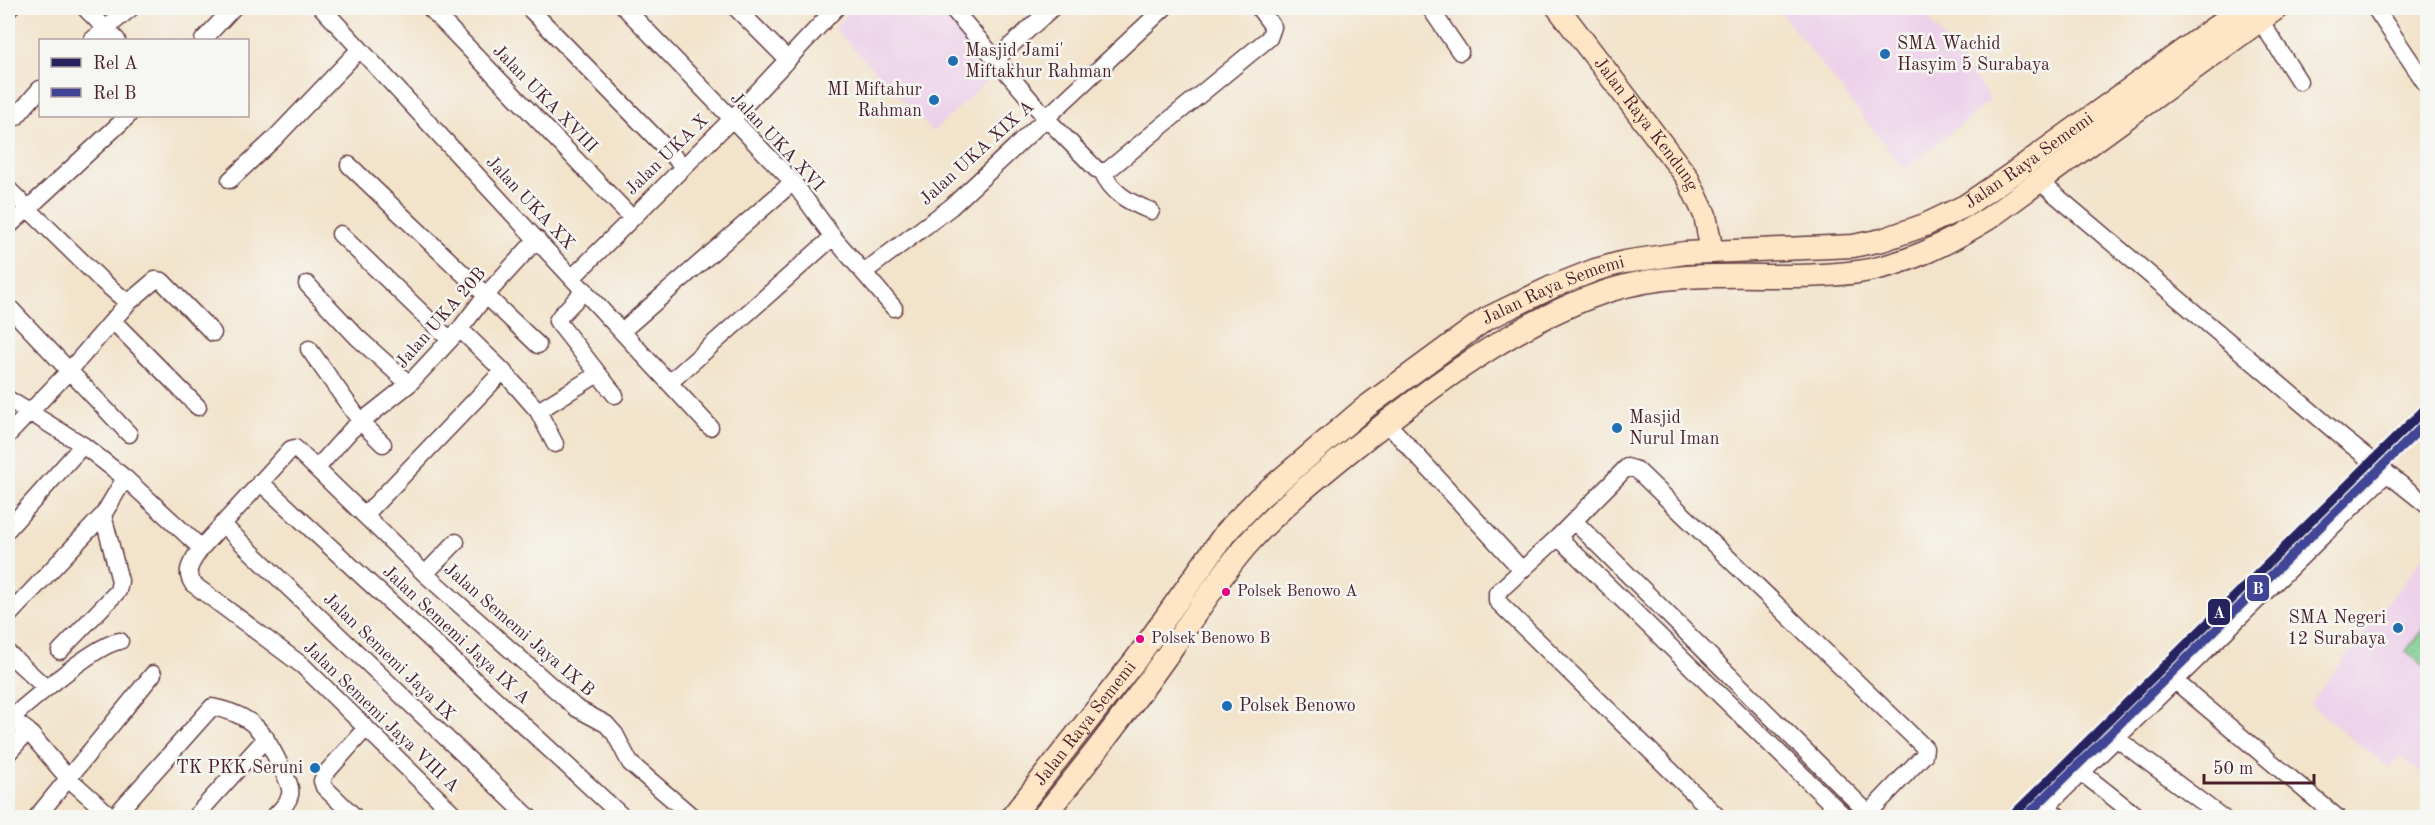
<svg xmlns="http://www.w3.org/2000/svg" width="2435" height="825" font-family="'Old Standard TT',serif">
<defs>
<pattern id="grass-dots" width="8" height="8" patternUnits="userSpaceOnUse" patternTransform="scale(1.5)"><rect width="8" height="8" fill="#7ccd8d"/><path d="M2 2h.1M6 6h.1" fill="none" stroke="#68a673" stroke-width="1.8" stroke-linecap="round"/></pattern>
</defs>
<rect width="100%" height="100%" fill="#f6f6f2"/>
<filter id="ink" filterUnits="userSpaceOnUse"><feTurbulence type="fractalNoise" baseFrequency=".0167" numOctaves="2"/><feDisplacementMap in="SourceGraphic" scale="12" xChannelSelector="R" yChannelSelector="G"/><feConvolveMatrix kernelMatrix="1 2 1 2 8 2 1 2 1" color-interpolation-filters="sRGB"/></filter>
<filter id="wash" filterUnits="userSpaceOnUse"><feTurbulence type="fractalNoise" baseFrequency=".008" numOctaves="4" result="noise"/><feDisplacementMap in="SourceGraphic" scale="24" xChannelSelector="R" yChannelSelector="G"/><feGaussianBlur stdDeviation="1.35" result="paint"/><feColorMatrix in="noise" values="0 0 0 0 0 0 0 0 0 0 0 0 0 0 0 0 0 1.4 0 .05"/><feComposite in="paint" operator="in"/></filter>
<g filter="url(#wash)">
<rect width="100%" height="100%" fill="#f2e3ca"/>
<path fill="#edd0e9" d="M 854,8 L 936,8 L 999,69 L 933,132 L 834,28 Z
M 1777,8 L 1921,8 L 1991,100 L 1904,169 Z
M 2427,552 L 2427,779 L 2400,755 L 2389,769 L 2309,704 Z"/>
<path fill="url(#grass-dots)" stroke="#63765c" stroke-width="1.5" d="M 2427,624 L 2427,668 L 2406,651 Z"/>
</g>
<g filter="url(#ink)">
<g fill="none" stroke-linecap="round" stroke-linejoin="round">
<g stroke="#633c43" stroke-width="19">
<path id="minor" d="M 85,8 L 117,40
M 322,8 L 710,427
M 430,8 L 631,217
M 529,8 L 683,166
M 625,8 L 793,182 L 833,237 L 894,308
M 736,8 L 788,60
M 952,8 L 1046,118 L 1096,169 L 1102,171
M 1430,8 L 1460,52
M 2375,8 L 2428,87
M 8,10 L 10,8
M 2260,20 L 2299,81
M 92,40 L 131,8
M 203,40 L 233,8
M 996,59 L 1052,8
M 8,106 L 16,117 L 40,89
M 349,165 L 538,345
M 1102,171 L 1107,171 L 1269,38 L 1273,27 L 1259,8
M 1102,171 C 1112,194 1129,202 1151,211
M 230,180 L 274,139 L 359,50
M 2039,181 L 2344,439 L 2428,506
M 8,189 L 100,279 L 128,303
M 8,227 L 128,116
M 340,234 L 450,340
M 864,272 L 951,207 L 1164,8
M 573,277 L 731,120 L 836,8
M 307,284 L 357,337 L 409,384
M 585,290 L 561,315 L 557,321 L 615,395
M 8,306 L 129,434
M 113,321 L 198,407
M 460,329 L 503,371 L 538,411 L 555,444
M 622,331 L 793,182
M 309,349 L 361,422 L 383,444
M 669,383 L 833,237
M 8,399 L 83,445 L 125,478 L 201,548 L 291,449 L 295,448 L 425,574 L 576,708 L 606,724 L 615,734 L 630,763 L 694,818
M 538,411 L 598,374
M 1386,422 L 1522,570
M 8,435 L 69,371 L 128,303 L 155,280 L 162,281 L 213,333
M 317,468 L 351,430 L 409,384 L 460,329 L 486,295 L 537,239
M 260,482 L 624,818
M 365,515 L 503,371
M 1574,521 L 1868,813
M 222,524 L 530,818
M 8,529 L 83,445
M 1558,537 L 1846,818
M 201,548 C 193,561 183,570 193,584 L 303,666 L 458,818
M 425,574 L 456,542
M 8,616 L 103,515 L 125,478
M 60,651 L 118,591 L 120,581 L 103,515
M 8,653 L 46,688
M 2174,680 L 2338,818
M 8,716 L 28,731 L 67,777 L 113,818
M 11,718 C 32,700 96,644 120,641
M 2116,738 L 2223,818
M 8,753 L 28,731
M 2081,772 L 2139,818
M 2046,806 L 2060,818
M 36,818 L 153,674
M 113,818 L 212,707 C 254,715 264,732 282,769 C 285,776 292,786 290,795 C 288,804 279,811 273,818
M 194,818 L 266,738
M 356,818 L 324,787 L 322,781 L 325,774 L 366,728
M 1719,818 L 1497,601 L 1497,593 L 1558,537 L 1627,467 L 1637,470 L 1925,748 L 1924,755 L 1864,818
M 2035,818 L 2387,473"/>
</g>
<g stroke="#633c43" stroke-width="25">
<g id="secondary">
<path id="s1" d="M 1558,8 L 1687,177 L 1705,215 L 1712,252"/>
<path id="s2" d="M 1011,818 L 1137,658 L 1226,532 L 1259,498 L 1366,407 L 1486,319 L 1552,287 L 1595,270 L 1624,262 L 1685,253 L 1853,246 L 1882,240 L 1925,225 L 1965,206 L 2012,174 L 2242,8"/>
<path d="M 1042,818 C 1085,766 1126,713 1165,658 C 1191,621 1216,581 1245,547 C 1276,511 1313,481 1350,451 C 1424,392 1520,318 1611,290 C 1691,265 1776,283 1858,272 C 1907,265 1948,243 1989,218 L 2277,8"/>
</g>
</g>
<use href="#minor" stroke="#fff" stroke-width="16"/>
<use href="#secondary" stroke="#fee5c5" stroke-width="22"/>
<g stroke="#f6f6f2" stroke-width="14">
<path id="rail-1" d="M 2010,818 L 2428,406"/>
</g>
<g stroke="#f6f6f2" stroke-width="14">
<path id="rail-2" d="M 2024,818 L 2428,421"/>
</g>
<use href="#rail-1" stroke="#26225e" stroke-width="9"/>
<use href="#rail-2" stroke="#414495" stroke-width="9"/>
</g>
</g>
<g fill="#1f6fb2" stroke="#f6f6f2" stroke-width="2">
<circle cx="1885" cy="54" r="6"/>
<circle cx="953" cy="61" r="6"/>
<circle cx="934" cy="100" r="6"/>
<circle cx="1617" cy="428" r="6"/>
<circle cx="2398" cy="628" r="6"/>
<circle cx="1227" cy="706" r="6"/>
<circle cx="315" cy="768" r="6"/>
</g>
<g fill="#e5007d" stroke="#f6f6f2" stroke-width="2">
<circle cx="1226" cy="592" r="5"/>
<circle cx="1140" cy="639" r="5"/>
</g>
<g text-anchor="middle" dominant-baseline="central" stroke-width="5" stroke-linejoin="round" paint-order="stroke">
<g font-size="16" fill="#4a1f2b" stroke="#f6f6f2" text-anchor="start">
<text x="1237" y="592">Polsek Benowo A</text>
<text x="1151" y="639">Polsek Benowo B</text>
</g>
<g font-size="18" fill="#4a1f2b" stroke="#f6f6f2" text-anchor="start">
<text x="1897" y="44">SMA Wachid<tspan x="1897" dy="21">Hasyim 5 Surabaya</tspan></text>
<text x="965" y="51">Masjid Jami'<tspan x="965" dy="21">Miftakhur Rahman</tspan></text>
<text x="922" y="90" text-anchor="end">MI Miftahur<tspan x="922" dy="21">Rahman</tspan></text>
<text x="1629" y="418">Masjid<tspan x="1629" dy="21">Nurul Iman</tspan></text>
<text x="2386" y="618" text-anchor="end">SMA Negeri<tspan x="2386" dy="21">12 Surabaya</tspan></text>
<text x="1239" y="706">Polsek Benowo</text>
<text x="303" y="768" text-anchor="end">TK PKK Seruni</text>
</g>
<g font-size="18" fill="#4a1f2b" stroke="#f6f6f2">
<text transform="translate(545 99) rotate(46)">Jalan UKA XVIII</text>
<text stroke="none"><textPath href="#s1" startOffset="146">Jalan Raya Kendung</textPath></text>
<text transform="translate(777 142) rotate(47)">Jalan UKA XVI</text>
<text transform="translate(977 153) rotate(-42)">Jalan UKA XIX A</text>
<text transform="translate(667 155) rotate(-44)">Jalan UKA X</text>
<text stroke="none"><textPath href="#s2" startOffset="1272">Jalan Raya Sememi</textPath></text>
<text transform="translate(530 203) rotate(47)">Jalan UKA XX</text>
<text stroke="none"><textPath href="#s2" startOffset="768">Jalan Raya Sememi</textPath></text>
<text transform="translate(441 318) rotate(-49)">Jalan UKA 20B</text>
<text transform="translate(519 630) rotate(41)">Jalan Sememi Jaya IX B</text>
<text transform="translate(456 635) rotate(43)">Jalan Sememi Jaya IX A</text>
<text transform="translate(389 657) rotate(44)">Jalan Sememi Jaya IX</text>
<text transform="translate(381 717) rotate(44)">Jalan Sememi Jaya VIII A</text>
<text stroke="none"><textPath href="#s2" startOffset="120">Jalan Raya Sememi</textPath></text>
</g>
</g>
<g stroke="#f6f6f2" stroke-width="2">
<rect x="2246" y="574" width="24" height="28" rx="6" fill="#414495"/>
<rect x="2207" y="598" width="24" height="28" rx="6" fill="#26225e"/>
</g>
<g font-size="16" text-anchor="middle" font-weight="bold" fill="#fff">
<text x="2258" y="594">B</text>
<text x="2219" y="618">A</text>
</g>
<rect width="2435" height="825" fill="none" stroke="#f6f6f2" stroke-width="30"/>
<rect x="39" y="39" width="210" height="78" fill="#f6f6f2" stroke="#b1a0a2" stroke-width="1.5"/>
<rect x="51" y="58" width="30" height="9" fill="#26225e" stroke="#b1a0a2" stroke-width="1.5"/>
<text x="93" y="69" font-size="18" fill="#4a1f2b">Rel A</text>
<rect x="51" y="88" width="30" height="9" fill="#414495" stroke="#b1a0a2" stroke-width="1.5"/>
<text x="93" y="99" font-size="18" fill="#4a1f2b">Rel B</text>
<path d="M2204 774v9h110v-9" fill="none" stroke="#4a1f2b" stroke-width="3"/>
<text x="2213" y="774" font-size="18" fill="#4a1f2b" stroke="#f6f6f2" stroke-width="4.5" paint-order="stroke">50 m</text>
</svg>
